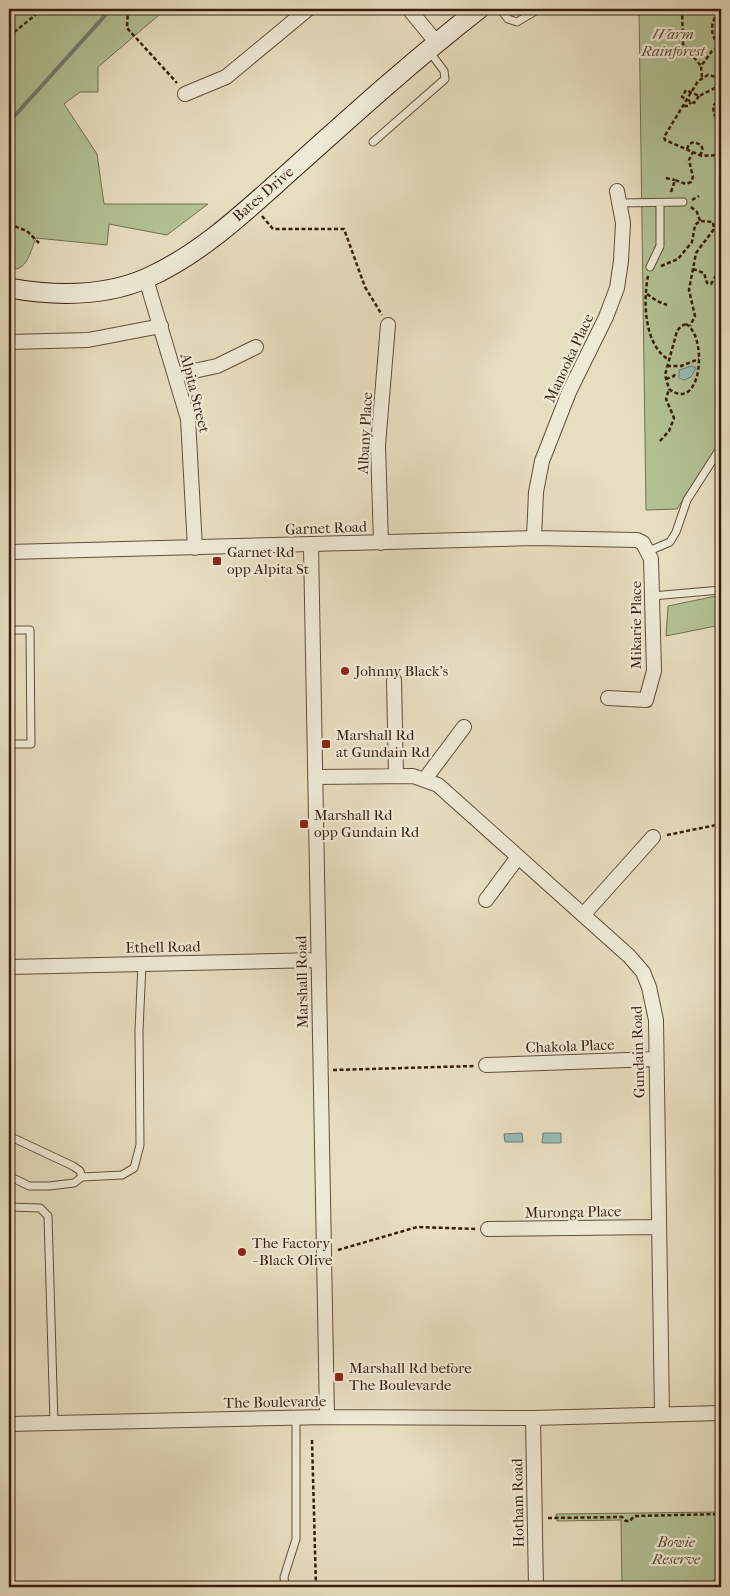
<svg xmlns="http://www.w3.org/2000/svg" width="730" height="1596" font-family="'IM FELL French Canon',serif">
<rect width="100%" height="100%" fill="#e7dec0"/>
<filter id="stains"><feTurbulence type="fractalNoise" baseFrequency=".004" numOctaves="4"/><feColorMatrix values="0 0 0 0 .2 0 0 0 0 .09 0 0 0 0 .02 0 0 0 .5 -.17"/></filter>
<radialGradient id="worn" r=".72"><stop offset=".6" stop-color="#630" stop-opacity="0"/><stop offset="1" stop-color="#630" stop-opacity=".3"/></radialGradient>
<path fill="#b2c295" stroke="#757051" d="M 13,9 L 166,9 L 98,67 L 98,92 L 80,92 L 64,104 L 97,154 L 104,204 L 208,204 L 167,235 L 109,224 L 107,245 L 36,238 C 30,251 28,272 9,269 L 9,14 Z
M 639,9 L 721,9 L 721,442 L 677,509 L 646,510 Z
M 721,595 L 721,625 L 666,636 L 668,606 Z
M 721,1512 L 721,1571 L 709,1587 L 622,1587 L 621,1520 L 557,1521 L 556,1514 Z"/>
<path fill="#97bbb7" stroke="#717c73" d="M 692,366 L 696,368 L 691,377 L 684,380 L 679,378 L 679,370 Z
M 522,1133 L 523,1142 L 505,1142 L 504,1134 Z
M 543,1133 L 561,1133 L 561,1143 L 542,1143 Z"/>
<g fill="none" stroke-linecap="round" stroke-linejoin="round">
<path stroke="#717c73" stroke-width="4" d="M 9,122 L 111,9"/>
<g stroke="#644e3a" stroke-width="9">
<path id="service" d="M 500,9 L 508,19 L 517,22 L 539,9
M 373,142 L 445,79 L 444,71 L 429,51
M 620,203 L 683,202
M 650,267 L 660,246 L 660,203
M 649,551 L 670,542 L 676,532 L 687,500 L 721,447
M 652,596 L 721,590
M 9,630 L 30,630 L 31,744 L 9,744
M 9,1136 L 73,1166 L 80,1171 L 82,1177
M 9,1176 L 29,1186 L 49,1186 L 74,1183 L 82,1177 L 122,1175 L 134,1168 L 140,1145 L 139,1030 L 142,964
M 9,1207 L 40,1208 L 48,1216 L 54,1423
M 285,1587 L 284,1577 L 296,1539 L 296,1418"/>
</g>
<g stroke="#644e3a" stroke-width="16">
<path id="minor" d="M 409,9 L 436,42
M 185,94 L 226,77 L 308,9
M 146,279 L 188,419 L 195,548
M 9,342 L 88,340 L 161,326
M 175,375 L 217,366 L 256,347
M 534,538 L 536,492 L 542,461 L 569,392 L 606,317 L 617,288 L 621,261 L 623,223 L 617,191
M 381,543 L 378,445 L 388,325
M 311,546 L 327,1417
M 9,552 L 534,538 L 637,540 L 643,543 L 651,559 L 654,671 L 646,700 L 608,698
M 394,680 L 396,775
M 315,777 L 413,776 L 438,785 L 629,956 L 643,972 L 649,987 L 656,1020 L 662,1415
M 425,779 L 464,727
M 486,900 L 518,857
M 584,914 L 653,837
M 9,967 L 318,960
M 486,1065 L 656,1059
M 488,1229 L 658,1227
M 533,1418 L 536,1587
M 9,1424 L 327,1417 L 533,1418 L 721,1413"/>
</g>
<g stroke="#381e0d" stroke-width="21">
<path id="secondary" d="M 9,288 C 54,296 104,297 147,278 C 203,253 249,208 295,167 C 355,113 415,59 479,9"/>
</g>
<path stroke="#381e0d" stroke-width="2.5" stroke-dasharray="4 2.5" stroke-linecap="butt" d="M 128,9 L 127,28 L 177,83
M 682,9 L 683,44 L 701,66
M 721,16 L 715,17 C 710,28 711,38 721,46
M 9,36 L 43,9
M 702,77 L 701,66 L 712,51 L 721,46
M 721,78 L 708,75 L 698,81 L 664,137 L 665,140 L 702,156 L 717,155 L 721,150
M 699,96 L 694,103 L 682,97 L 686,90 L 699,96 L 721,85
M 721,98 L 713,106 L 714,114 L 721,127
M 684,106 L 688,106 L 691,102
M 687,149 L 689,144 L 694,142 L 701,145 L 703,150 L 700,155
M 666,178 L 675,180
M 671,192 L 675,180 L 686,184 L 691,182 L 693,177 L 689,160 L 693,152
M 692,200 L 699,196
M 691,207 L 697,212 L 700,221
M 262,216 L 273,229 L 344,229 L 365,287 L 382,315
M 9,224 L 27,231 L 39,243
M 661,266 L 678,259 L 692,242 L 695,225 L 700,221 L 713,222 L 714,229 L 696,253 L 689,290 L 695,316 L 690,326
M 693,269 L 704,273 L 707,283 L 711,284 L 718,272 L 721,270
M 648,276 C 643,302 644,345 669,360
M 647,294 L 657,301 L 667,305
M 686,324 C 708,336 702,414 669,389 L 665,375 L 677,331 L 681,326 Z
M 667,366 L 681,366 L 699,359
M 666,379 L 674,376 L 676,372
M 660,441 L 669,431 L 674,418 L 666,399 L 669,389
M 667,835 L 721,824
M 333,1070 L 474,1066
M 338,1250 L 417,1227 L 476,1229
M 312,1440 L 316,1587
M 548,1518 L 622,1517 L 626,1521 L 630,1521 L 634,1516 L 721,1514"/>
<use href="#service" stroke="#efead6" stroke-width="7"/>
<use href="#minor" stroke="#efead6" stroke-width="14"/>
<use href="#secondary" stroke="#efead6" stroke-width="19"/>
</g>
<g fill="#8f2418" stroke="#efead6" stroke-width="2">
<rect x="212" y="556" width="10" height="10" rx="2.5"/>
<circle cx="345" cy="671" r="5"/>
<rect x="321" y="739" width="10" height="10" rx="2.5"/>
<rect x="299" y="819" width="10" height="10" rx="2.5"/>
<circle cx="242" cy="1252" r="5"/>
<rect x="334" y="1372" width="10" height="10" rx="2.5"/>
</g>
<g text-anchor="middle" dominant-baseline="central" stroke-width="4.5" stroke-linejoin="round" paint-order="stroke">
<g font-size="15" font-style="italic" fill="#5d4f36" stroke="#efead6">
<text x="673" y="34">Warm<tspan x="673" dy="17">Rainforest</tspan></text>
<text x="676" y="1542">Bowie<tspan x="676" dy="17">Reserve</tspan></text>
</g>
<g font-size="15" fill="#381e0d" stroke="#efead6">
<text transform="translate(263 194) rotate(-41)">Bates Drive</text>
<text transform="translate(569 358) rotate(-65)">Manooka Place</text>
<text transform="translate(195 393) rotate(76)">Alpita Street</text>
<text transform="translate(365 433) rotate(-87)">Albany Place</text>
<text transform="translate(326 528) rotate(-2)">Garnet Road</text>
<text transform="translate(636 625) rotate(-90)">Mikarie Place</text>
<text transform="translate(163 947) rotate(-1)">Ethell Road</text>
<text transform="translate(302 982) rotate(-91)">Marshall Road</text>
<text transform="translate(570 1046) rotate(-2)">Chakola Place</text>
<text transform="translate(638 1052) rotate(-92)">Gundain Road</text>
<text transform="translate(573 1212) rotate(-1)">Muronga Place</text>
<text transform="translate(275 1402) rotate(-1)">The Boulevarde</text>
<text transform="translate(518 1503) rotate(-91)">Hotham Road</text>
</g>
<g font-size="15" fill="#381e0d" stroke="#efead6" text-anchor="start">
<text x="227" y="552">Garnet Rd<tspan x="227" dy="17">opp Alpita St</tspan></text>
<text x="355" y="671">Johnny Black's</text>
<text x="336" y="735">Marshall Rd<tspan x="336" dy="17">at Gundain Rd</tspan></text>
<text x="314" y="815">Marshall Rd<tspan x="314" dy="17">opp Gundain Rd</tspan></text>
<text x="252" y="1243">The Factory<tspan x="252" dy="17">- Black Olive</tspan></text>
<text x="349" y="1368">Marshall Rd before<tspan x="349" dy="17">The Boulevarde</tspan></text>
</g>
</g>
<rect width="730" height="1596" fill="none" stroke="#e7dec0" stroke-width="30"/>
<rect x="10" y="10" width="710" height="1576" fill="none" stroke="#381e0d" stroke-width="2.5"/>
<rect x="15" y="15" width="700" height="1566" fill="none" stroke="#381e0d"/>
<rect width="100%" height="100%" filter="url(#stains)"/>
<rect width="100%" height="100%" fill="url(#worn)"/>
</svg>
